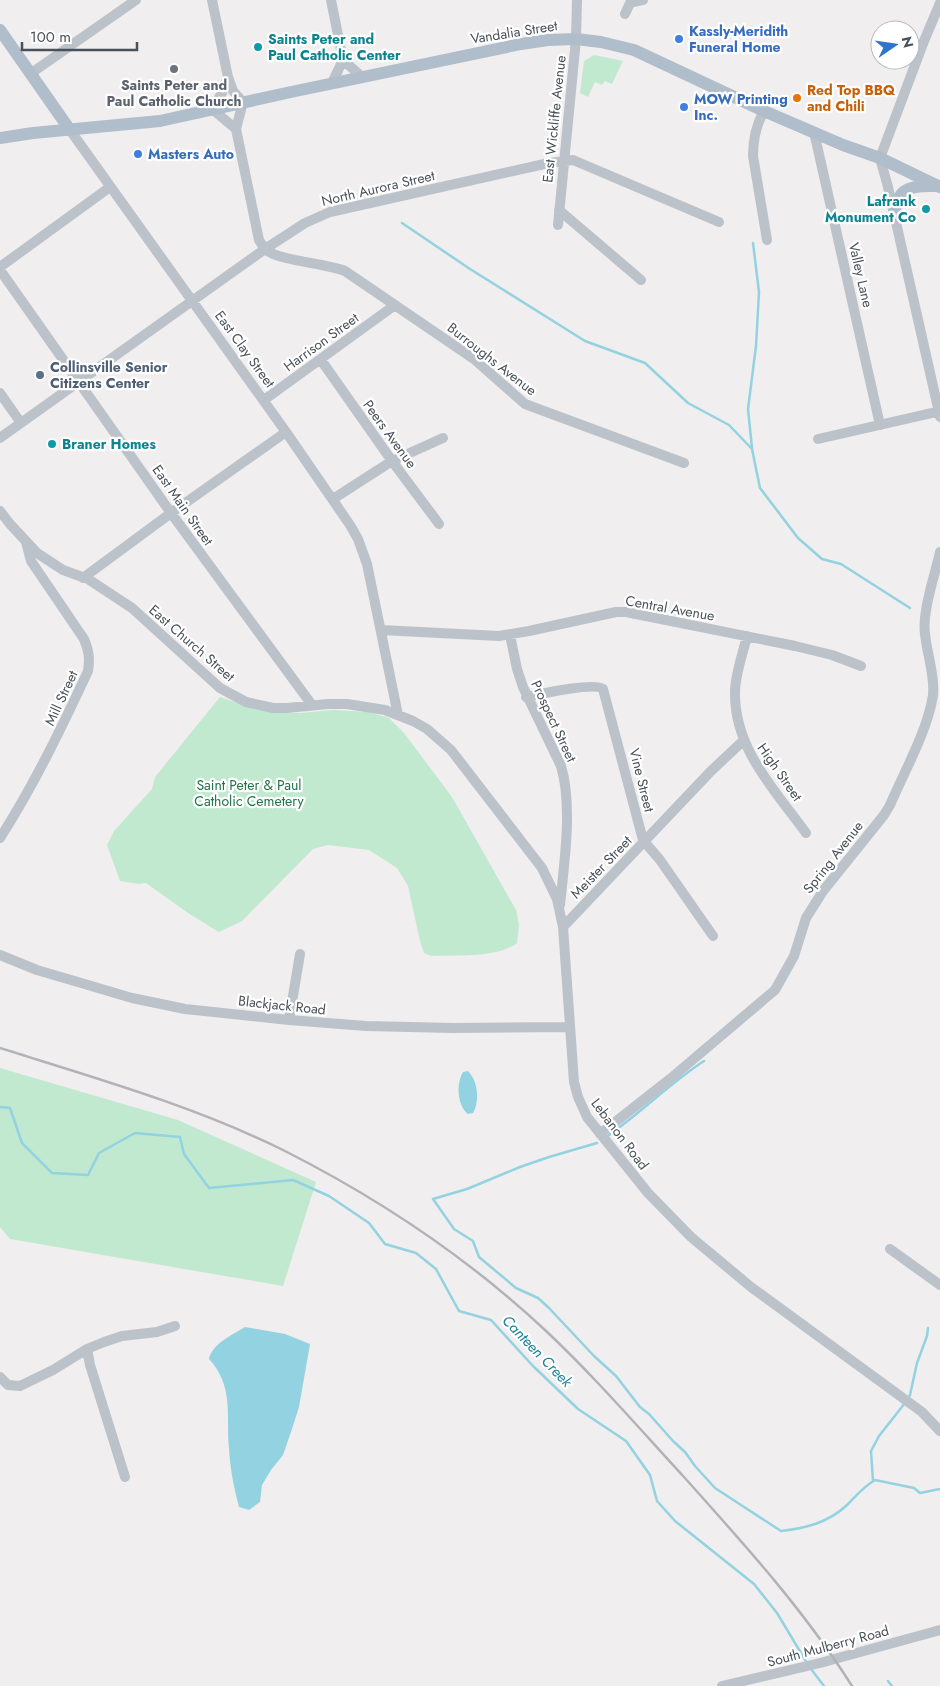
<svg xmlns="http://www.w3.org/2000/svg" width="940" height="1686" font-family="Jost,sans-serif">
<rect width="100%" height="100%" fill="#f0eeee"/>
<path fill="#c1e9d0" d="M 594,55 L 623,61 L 612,84 L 605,81 L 602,85 L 595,82 L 588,97 L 580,93 L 584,61 Z
M 220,697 L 255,709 L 276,713 L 300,713 L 333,710 L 369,712 L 389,718 L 404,733 L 452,797 L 516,910 L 519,925 L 517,943 C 498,958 456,955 432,956 L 424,953 L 420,941 L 408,886 L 397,868 L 369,850 L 328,845 L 313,849 L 242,921 L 219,932 L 188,913 L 146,883 L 139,884 L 120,881 L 107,845 L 114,831 L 152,789 L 155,777 Z
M 0,1068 L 178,1120 L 316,1182 L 283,1286 L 10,1239 L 0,1227 Z"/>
<path fill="#93d2e1" d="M 468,1071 C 478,1081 480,1101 473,1113 L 468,1114 C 457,1106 456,1083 463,1072 Z
M 245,1327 L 285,1334 L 310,1344 L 299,1407 L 291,1432 L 283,1455 L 271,1470 L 262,1485 L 260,1502 L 249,1510 L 239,1507 C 234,1488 230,1468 229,1448 C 226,1415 234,1386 209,1359 C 212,1344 232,1335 245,1327 Z"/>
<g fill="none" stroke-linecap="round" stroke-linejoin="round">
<path stroke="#93d2e1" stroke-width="2.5" d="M 402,223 L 470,269 L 585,341 L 645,363 L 688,403 L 729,425 L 752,449 L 760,488 L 798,538 L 822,559 L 841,564 L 910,608
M 752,448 L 748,409 L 756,346 L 759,292 L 753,243
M 0,1107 L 10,1108 L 22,1143 L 52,1173 L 88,1175 L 99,1153 L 135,1133 L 180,1137 L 184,1154 L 209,1188 L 293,1180 L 329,1196 L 369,1223 L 385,1244 L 416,1253 L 436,1269 L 459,1311 L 491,1320 L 533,1366 L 578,1409 L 626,1441 L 650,1475 L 657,1501 L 675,1521 L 754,1584 L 777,1613 L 807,1663
M 609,1135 C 642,1112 670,1083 704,1061
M 597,1143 L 549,1157 L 520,1167 L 467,1189 L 433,1199 L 454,1229 L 473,1241 L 479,1257 L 516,1288 L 538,1298 L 549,1308 L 594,1356 L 616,1376 L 640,1407 L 649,1414 L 673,1441 L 685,1452 L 695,1466 L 715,1488 L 781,1531 C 806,1528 827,1523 846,1506 C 856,1496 863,1487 875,1480 L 914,1488 L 920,1493 L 940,1489
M 908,1398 L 910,1395 L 917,1363 L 927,1336 L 928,1328
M 873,1481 L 871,1451 L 879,1436 L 905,1403
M 811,1669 L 824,1686
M 888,1681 L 892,1686"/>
<path stroke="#bbc2c9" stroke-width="10" d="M 212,0 L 228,77 L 233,91 L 243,102 L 236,129 L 259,240 C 261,243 263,247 266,250 C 280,261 325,263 345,271 L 474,359 L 525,404 L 684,463
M 331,0 L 343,60
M 940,3 L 924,41 L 880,158 L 888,187 L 940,417
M 625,14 L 630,3 L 643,0
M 343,60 L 362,77
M 30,74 L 136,0
M 228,77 L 222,93 L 212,109 L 236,129
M 332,83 L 343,60
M 764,111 C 756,125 753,139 753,156 L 767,240
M 70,130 L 286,432 L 350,525 L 358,539 L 367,564 L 398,715
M 814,132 L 880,425
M 559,210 L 641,280
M 558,225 L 576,39 L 577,0
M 0,267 L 110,187
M 0,270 L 171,513 L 312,705
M 321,360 L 392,461 L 439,524
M 0,393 L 21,423
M 264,400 L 395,305
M 0,438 L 265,249 L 305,223 L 330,212 L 549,163 L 573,160 L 719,222
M 818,439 L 940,411
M 333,499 L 392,461 L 443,438
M 0,511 L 10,524 L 37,553 L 63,570 L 88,579 L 132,608 L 220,688 L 246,702 L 273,708 L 287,708 L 328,704 L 347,704 L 385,710 L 413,721 L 427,729 L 451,750 L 542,868 L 557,899 L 563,927 L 574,1082 L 578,1097 L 587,1117 L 648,1193 L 691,1237 L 751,1287 L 922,1412 L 940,1431
M 83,578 L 171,513 L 286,432
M 381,630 L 499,636 L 529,631 L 616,612 L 626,612 L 795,646 L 832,655 L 861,666
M 510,635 L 517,669 L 523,687 L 561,766 C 573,806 564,864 560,905
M 747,636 C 743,653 735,675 735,692 C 734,749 775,790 806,833
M 526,697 C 541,694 594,682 603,689 L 643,840 L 660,860 L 713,936
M 0,838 C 34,785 61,729 88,671 C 90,659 89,651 84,639 L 31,561 L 26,542
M 563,927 L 711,771 L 743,741
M 0,955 L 37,970 L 132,998 L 185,1009 L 289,1020 L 366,1026 L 453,1028 L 570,1027
M 289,1020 L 300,954
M 600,1134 L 670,1079 L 775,990 L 794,956 L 806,918 L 823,891 L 884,815 L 890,805 C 904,772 928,730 933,695 C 935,674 927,655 925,634 C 922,611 935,575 940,552
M 890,1249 L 940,1285
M 87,1349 L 90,1365 L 125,1477
M 0,1377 L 8,1385 L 20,1386 L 53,1370 L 87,1349 L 104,1342 L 122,1336 L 157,1332 L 175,1326
M 722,1686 L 820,1663 L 940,1630"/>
<path stroke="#b0bdca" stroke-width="12" d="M 0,30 L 70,130
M 0,138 L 33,133 L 160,121 L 291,92 L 521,44 L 548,40 L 576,39 L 601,42 L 634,50 L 764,111 L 843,145 L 880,158 L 940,187
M 894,218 C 896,190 907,185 934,186"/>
<path stroke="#b1b3b7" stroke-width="2.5" d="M 0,1048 C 95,1078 194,1106 283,1150 C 378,1198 467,1257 545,1330 C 594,1376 638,1427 684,1477 C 744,1544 804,1610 852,1686"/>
</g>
<g fill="#3f7fe0" stroke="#fff" stroke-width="2">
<circle cx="679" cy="39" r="5"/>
<circle cx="684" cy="107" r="5"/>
<circle cx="138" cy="154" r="5"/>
</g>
<g fill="#0f9aa8" stroke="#fff" stroke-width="2">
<circle cx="258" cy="47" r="5"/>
<circle cx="926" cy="209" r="5"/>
<circle cx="52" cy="444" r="5"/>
</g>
<circle fill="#6b7280" stroke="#fff" stroke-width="2" cx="174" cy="69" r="5"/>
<circle fill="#e8710a" stroke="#fff" stroke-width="2" cx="797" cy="98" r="5"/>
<circle fill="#5c6f8a" stroke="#fff" stroke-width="2" cx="40" cy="375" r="5"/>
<g text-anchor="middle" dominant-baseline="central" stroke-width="4.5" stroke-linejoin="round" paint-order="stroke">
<g font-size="14" font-weight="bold" fill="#366cbe" stroke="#fff" text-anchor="start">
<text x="689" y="31">Kassly-Meridith<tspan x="689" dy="16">Funeral Home</tspan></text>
<text x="694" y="99">MOW Printing<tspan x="694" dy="16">Inc.</tspan></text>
<text x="148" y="154">Masters Auto</text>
</g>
<g font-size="14" fill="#485159" stroke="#fff">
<text transform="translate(514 32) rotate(-9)">Vandalia Street</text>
<text transform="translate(554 119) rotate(-84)">East Wickliffe Avenue</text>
<text transform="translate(378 188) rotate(-13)">North Aurora Street</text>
<text transform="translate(861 275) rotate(77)">Valley Lane</text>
<text transform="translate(321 342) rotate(-36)">Harrison Street</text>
<text transform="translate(245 349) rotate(54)">East Clay Street</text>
<text transform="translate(492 359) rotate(38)">Burroughs Avenue</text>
<text transform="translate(390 434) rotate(54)">Peers Avenue</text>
<text transform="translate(183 505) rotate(55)">East Main Street</text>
<text transform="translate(670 608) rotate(10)">Central Avenue</text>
<text transform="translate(192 643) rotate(41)">East Church Street</text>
<text transform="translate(61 698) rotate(-65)">Mill Street</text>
<text transform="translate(554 721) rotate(65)">Prospect Street</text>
<text transform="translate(780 772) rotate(55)">High Street</text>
<text transform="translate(642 780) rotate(76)">Vine Street</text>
<text transform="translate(833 857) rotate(-52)">Spring Avenue</text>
<text transform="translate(601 867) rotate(-46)">Meister Street</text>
<text transform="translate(282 1005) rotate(6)">Blackjack Road</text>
<text transform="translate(620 1134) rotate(53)">Lebanon Road</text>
<text transform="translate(828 1646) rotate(-15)">South Mulberry Road</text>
</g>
<g font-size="14" font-weight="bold" fill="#0d838f" stroke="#fff" text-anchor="start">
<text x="268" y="39">Saints Peter and<tspan x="268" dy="16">Paul Catholic Center</tspan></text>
<text x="916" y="201" text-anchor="end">Lafrank<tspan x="916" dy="16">Monument Co</tspan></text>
<text x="62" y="444">Braner Homes</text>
</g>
<g font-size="14" font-weight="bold" fill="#5b616d" stroke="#fff">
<text x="174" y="85">Saints Peter and<tspan x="174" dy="16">Paul Catholic Church</tspan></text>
</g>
<g font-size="14" font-weight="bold" fill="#c56008" stroke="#fff" text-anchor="start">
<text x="807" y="90">Red Top BBQ<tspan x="807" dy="16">and Chili</tspan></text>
</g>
<g font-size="14" font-weight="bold" fill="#4e5e75" stroke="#fff" text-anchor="start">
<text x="50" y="367">Collinsville Senior<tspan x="50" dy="16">Citizens Center</tspan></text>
</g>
<g font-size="14" fill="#217248" stroke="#fff">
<text x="249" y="785">Saint Peter &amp; Paul<tspan x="249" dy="16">Catholic Cemetery</tspan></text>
</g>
<g font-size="15" font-style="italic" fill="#1c8098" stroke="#fff">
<text transform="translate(537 1351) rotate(46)">Canteen Creek</text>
</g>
</g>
<g transform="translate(895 45) rotate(77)"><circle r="24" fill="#ffffff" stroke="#b6b9bd"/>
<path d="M0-4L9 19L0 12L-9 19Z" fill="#2e74ca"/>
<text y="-8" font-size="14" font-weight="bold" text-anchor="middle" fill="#485159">N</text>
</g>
<path d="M22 42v8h115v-8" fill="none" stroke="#485159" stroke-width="2.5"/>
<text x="30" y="42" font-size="15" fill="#485159" stroke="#ffffff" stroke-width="4" paint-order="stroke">100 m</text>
</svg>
